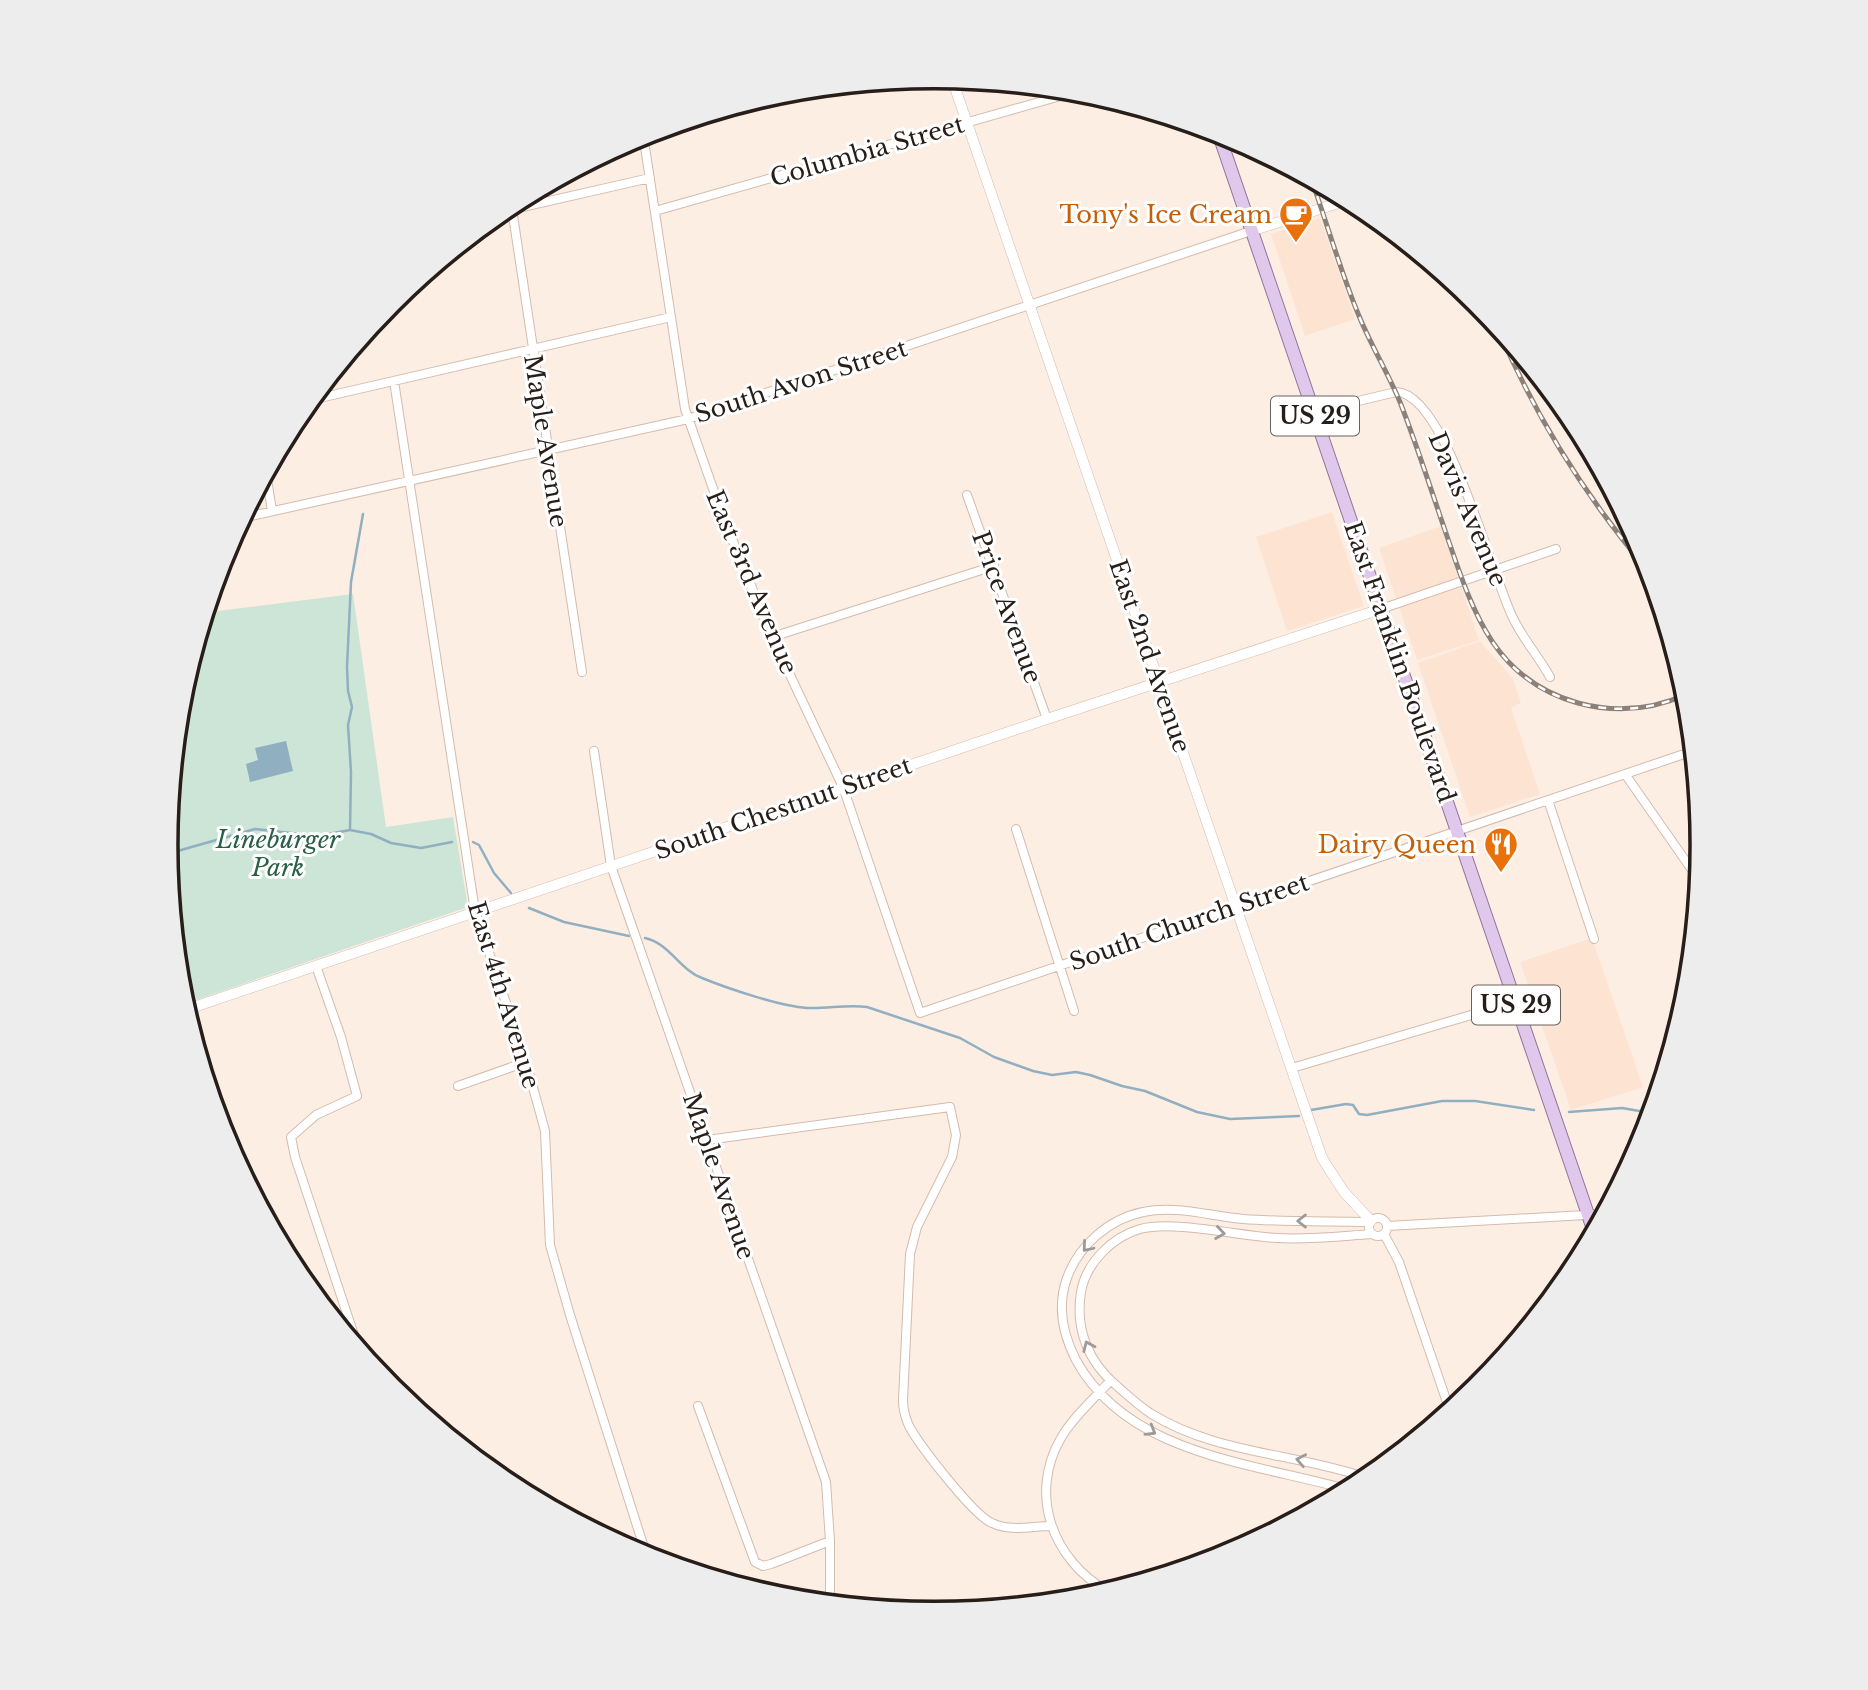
<svg xmlns="http://www.w3.org/2000/svg" width="1868" height="1690" font-family="'Libre Baskerville',serif">
<rect width="100%" height="100%" fill="#fdeee4"/>
<path fill="#fde3d2" d="M 1320,218 L 1355,319 L 1305,336 L 1271,234 Z
M 1332,512 L 1364,606 L 1287,631 L 1256,537 Z
M 1441,526 L 1479,640 L 1417,660 L 1379,548 Z
M 1480,641 L 1513,679 L 1521,703 L 1511,708 L 1540,794 L 1470,817 L 1418,663 Z
M 1592,938 L 1643,1087 L 1571,1110 L 1520,962 Z"/>
<path fill="#cde5d7" d="M 353,594 L 386,827 L 453,817 L 468,907 L 184,1004 L 181,994 L 166,845 L 181,695 L 211,595 L 216,595 L 218,611 Z"/>
<path fill="#90afc0" d="M 286,741 L 293,771 L 250,782 L 246,764 L 258,760 L 255,748 Z"/>
<g fill="none" stroke-linecap="round" stroke-linejoin="round">
<path stroke="#90afc0" stroke-width="2.5" d="M 350,830 L 351,772 L 348,725 L 352,707 L 348,691 L 347,667 L 351,582 L 363,514
M 473,842 L 479,845 L 494,873 L 511,893
M 167,854 L 255,829 L 318,836 L 350,830 L 371,834 L 391,843 L 421,848 L 452,842
M 529,908 L 564,922 L 629,936
M 645,938 C 669,943 680,970 702,978 C 729,989 780,1006 807,1008 C 828,1009 847,1004 867,1007 L 960,1038 L 994,1057 L 1033,1071 L 1052,1075 L 1076,1072 L 1090,1075 L 1122,1086 L 1145,1091 L 1197,1112 L 1230,1119 L 1299,1116
M 1311,1110 L 1346,1104 L 1353,1105 L 1359,1114 L 1367,1115 L 1442,1101 L 1475,1101 L 1534,1110
M 1569,1112 L 1622,1108 L 1651,1113"/>
<g stroke="#d4bbac" stroke-width="10">
<path id="minor" d="M 643,134 L 685,409 L 723,517 L 772,637 L 843,787 L 920,1013 L 1693,751
M 512,209 L 582,672
M 655,211 L 1078,91
M 501,212 L 650,178
M 394,381 L 475,911 L 526,1062 L 545,1131 L 550,1245 L 570,1315 L 647,1557
M 1552,393 L 1607,482
M 311,400 L 671,317
M 1314,414 L 1333,407 L 1396,392 C 1446,392 1492,577 1513,618 C 1523,639 1539,657 1550,677
M 266,473 L 272,511
M 967,495 L 1047,719
M 242,518 L 688,419 L 1251,231
M 1381,609 L 1556,549
M 772,637 L 994,566
M 594,751 L 611,866 L 826,1482 L 830,1541 L 830,1603
M 1625,774 L 1699,880
M 1548,800 L 1594,939
M 1016,829 L 1074,1011
M 316,966 L 341,1037 L 357,1096 L 316,1115 L 291,1137 L 295,1157 L 359,1350
M 1292,1068 L 1515,1002
M 458,1086 L 526,1062
M 707,1140 L 950,1107 L 956,1135 L 952,1157 L 917,1227 L 910,1254 L 903,1400 C 903,1409 905,1417 909,1426 C 920,1446 973,1515 992,1523 C 1011,1532 1031,1526 1051,1526
M1369 1227a9 9 0 1 1 18 0a9 9 0 1 1-18 0Z
M 1387,1226 L 1603,1214
M 1384,1234 L 1399,1262 L 1450,1411
M 698,1406 L 755,1562 L 763,1566 L 771,1564 L 830,1541
M 1367,1478 C 1296,1453 1215,1454 1150,1413 C 1138,1405 1127,1395 1117,1386 C 1088,1362 1075,1329 1081,1292 C 1086,1263 1112,1237 1140,1229 C 1173,1220 1240,1236 1277,1238 C 1308,1240 1341,1236 1372,1234
M 1349,1490 C 1256,1463 1128,1456 1076,1360 C 1063,1335 1057,1306 1067,1278 C 1079,1245 1109,1219 1143,1212 C 1176,1205 1210,1216 1243,1219 C 1285,1222 1327,1221 1370,1222
M 1107,1591 C 1053,1560 1028,1495 1061,1438 C 1073,1417 1094,1399 1110,1381"/>
</g>
<g stroke="#d4bbac" stroke-width="11">
<path id="tertiary" d="M 952,79 L 1322,1158 L 1344,1192 L 1371,1221
M 1251,231 L 1348,200
M 185,1010 L 1047,719 L 1381,609"/>
</g>
<g stroke="#92739a" stroke-width="14">
<path id="primary" d="M 1218,132 L 1594,1232"/>
</g>
<use href="#minor" stroke="#fff" stroke-width="8"/>
<use href="#tertiary" stroke="#fff" stroke-width="10"/>
<use href="#primary" stroke="#e0c7ec" stroke-width="12"/>
<g stroke="#8c8179" stroke-width="5">
<path id="rail" d="M 1312,181 C 1327,224 1340,269 1357,311 C 1369,342 1387,371 1400,402 C 1418,448 1433,496 1449,542 C 1474,615 1496,680 1578,703 C 1615,713 1652,710 1687,694
M 1497,326 C 1535,417 1587,499 1650,573"/>
</g>
<use href="#rail" stroke="#fff" stroke-width="2.5" stroke-dasharray="8" stroke-linecap="butt"/>
</g>
<defs><path id="oneway-chevron" d="M-2-3.5L2.5 0L-2 3.5" fill="none" stroke-width="1.6" stroke-linecap="round" stroke-linejoin="round" transform="scale(1.75)"/></defs>
<g stroke="#9e9a98">
<use href="#oneway-chevron" transform="translate(1302 1221) rotate(-180)"/>
<use href="#oneway-chevron" transform="translate(1220 1233) rotate(8)"/>
<use href="#oneway-chevron" transform="translate(1087 1247) rotate(130)"/>
<use href="#oneway-chevron" transform="translate(1088 1346) rotate(-114)"/>
<use href="#oneway-chevron" transform="translate(1151 1431) rotate(31)"/>
<use href="#oneway-chevron" transform="translate(1301 1460) rotate(-169)"/>
</g>
<defs>
<g id="cafe-pin" transform="scale(1.75)"><path d="M0 17L-7.5 6A9.5 9.5 0 1 1 7.5 6Z" fill="#e8710a" stroke="#fff"/><path d="M-5.5-4.5H6V0H3Q3 3.5 0 3.5H-2.5Q-5.5 3.5-5.5 0ZM3-3.2v2h1.7v-2ZM-6 4.5H4V6H-6Z" fill="#fff"/></g>
<g id="restaurant-pin" transform="scale(1.75)"><path d="M0 17L-7.5 6A9.5 9.5 0 1 1 7.5 6Z" fill="#e8710a" stroke="#fff"/><path d="M-5-6h1v4h1v-4h1v4h1v-4h1v5L-1.5 .5V6h-2V.5L-5-1ZM5-6V6H3V1.5H1.5Q1.5-4 5-6Z" fill="#fff"/></g>
</defs>
<g fill-rule="evenodd">
<use href="#cafe-pin" x="1296" y="214"/>
<use href="#restaurant-pin" x="1501" y="844"/>
</g>
<g text-anchor="middle" dominant-baseline="central" stroke-width="6" stroke-linejoin="round" paint-order="stroke">
<g fill="#fff" stroke="#68625e" stroke-width="2">
<rect x="1271" y="396.5" width="88" height="39" rx="5"/>
<rect x="1472" y="985.5" width="88" height="39" rx="5"/>
</g>
<g font-size="23" font-weight="bold" fill="#271e19">
<text x="1315" y="416">US 29</text>
<text x="1516" y="1005">US 29</text>
</g>
<g font-size="24" fill="#271e19" stroke="#fff">
<text transform="translate(867 151) rotate(-16)">Columbia Street</text>
<text transform="translate(801 381) rotate(-18)">South Avon Street</text>
<text transform="translate(546 441) rotate(81)">Maple Avenue</text>
<text transform="translate(1468 509) rotate(67)">Davis Avenue</text>
<text transform="translate(752 582) rotate(67)">East 3rd Avenue</text>
<text transform="translate(1007 607) rotate(70)">Price Avenue</text>
<text transform="translate(1150 656) rotate(71)">East 2nd Avenue</text>
<text transform="translate(1400 662) rotate(71)">East Franklin Boulevard</text>
<text transform="translate(783 808) rotate(-19)">South Chestnut Street</text>
<text transform="translate(1189 922) rotate(-19)">South Church Street</text>
<text transform="translate(504 995) rotate(73)">East 4th Avenue</text>
<text transform="translate(719 1176) rotate(71)">Maple Avenue</text>
</g>
<g font-size="24" fill="#c56008" stroke="#fff" text-anchor="end">
<text x="1272" y="214">Tony's Ice Cream</text>
<text x="1476" y="844">Dairy Queen</text>
</g>
<g font-size="24" font-style="italic" fill="#295f46" stroke="#fff">
<text x="278" y="839">Lineburger<tspan x="278" dy="28">Park</tspan></text>
</g>
</g>
<path d="M0 0H1868V1690H0ZM178 845a756 756 0 1 1 1512 0a756 756 0 1 1-1512 0Z" fill="#eeeded" fill-rule="evenodd"/>
<path fill="none" stroke="#271e19" stroke-width="3.5" d="M178 845a756 756 0 1 1 1512 0a756 756 0 1 1-1512 0Z"/>
</svg>
